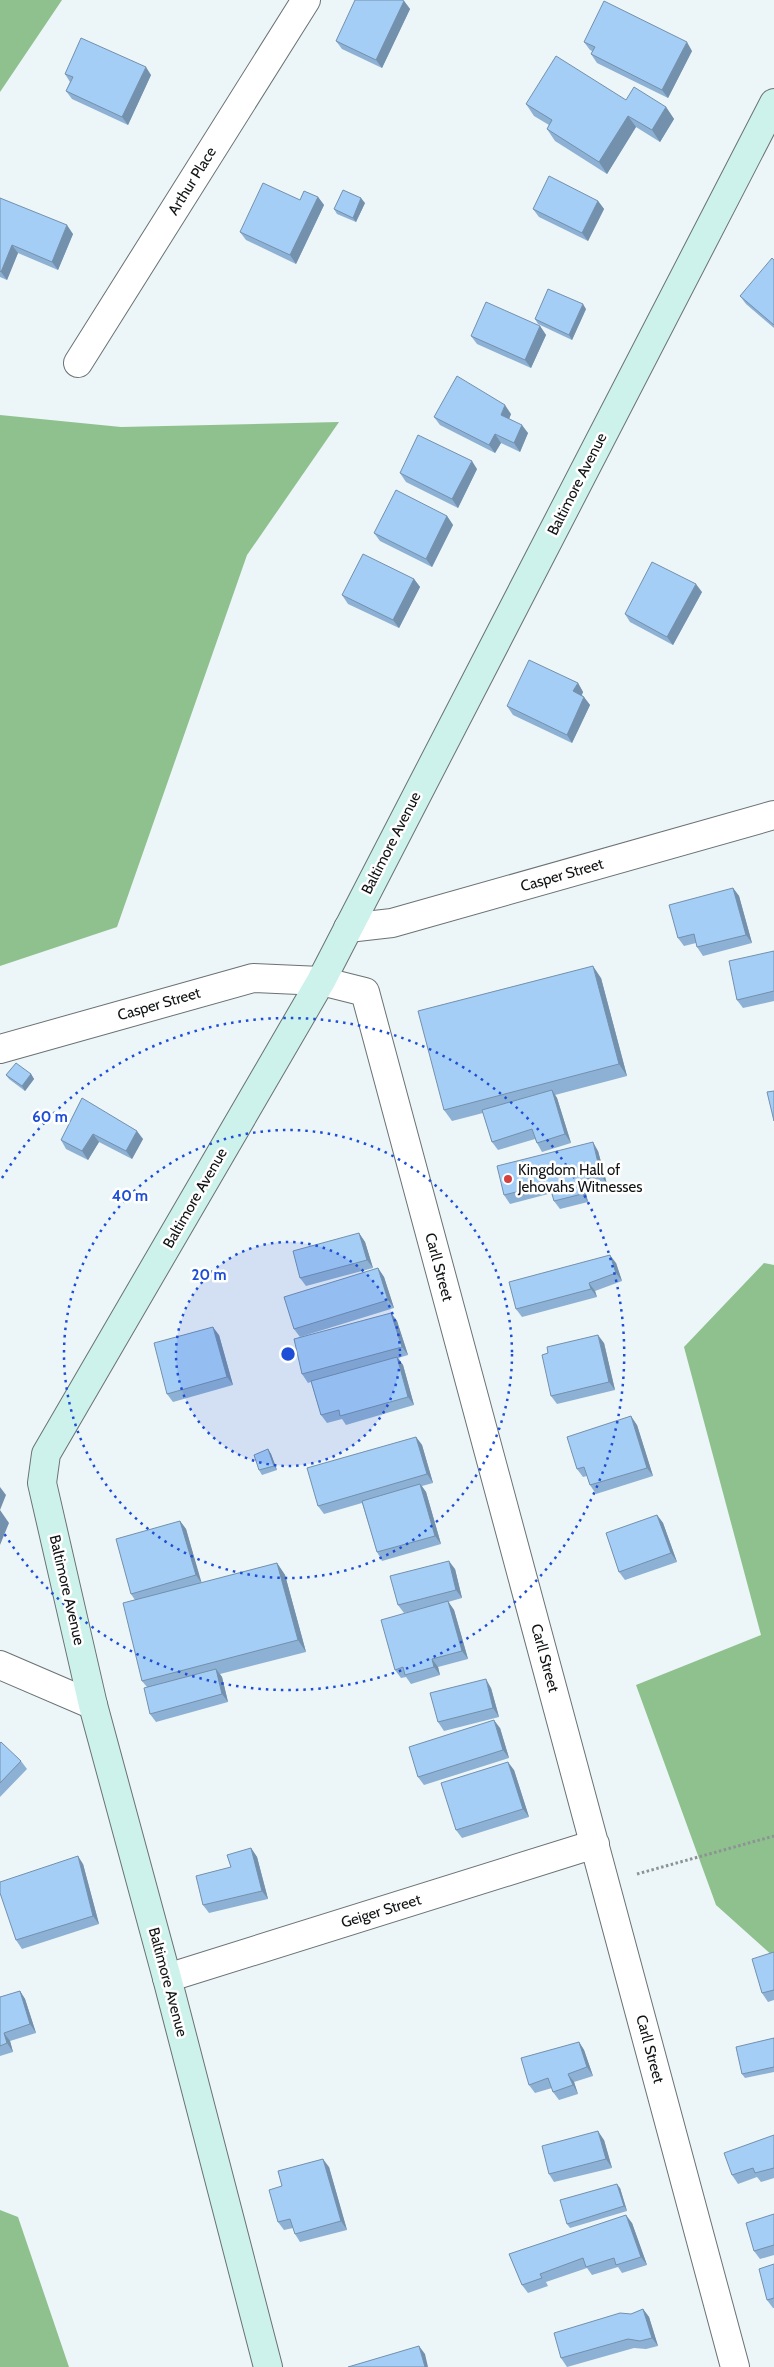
<svg xmlns="http://www.w3.org/2000/svg" width="774" height="2367" font-family="Cabin,sans-serif">
<rect width="100%" height="100%" fill="#ecf5f7"/>
<path fill="#8ec18e" d="M 0,0 L 62,0 L 0,92 Z
M 0,415 L 121,427 L 339,422 L 247,555 L 117,927 L 0,966 Z
M 764,1263 L 774,1265 L 774,1957 L 716,1905 L 636,1685 L 761,1635 L 684,1347 Z
M 0,2210 L 18,2217 L 69,2367 L 0,2367 Z"/>
<g fill="none" stroke-linecap="round" stroke-linejoin="round">
<g stroke="#6a7273" stroke-width="30">
<path id="street" d="M 78,363 L 306,0
M 348,928 L 392,923 L 774,815
M 0,1049 L 253,978 L 321,981 L 365,992 L 735,2367
M 0,1665 L 93,1705
M 167,1978 L 595,1844"/>
</g>
<g stroke="#6a7273" stroke-width="30">
<path id="secondary" d="M 268,2367 L 167,1978 L 93,1705 L 42,1483 L 46,1454 L 321,981 L 774,103"/>
</g>
<path stroke="#8d9394" stroke-width="3" stroke-dasharray="2.5 2.5" stroke-linecap="butt" d="M 637,1874 L 774,1836"/>
<use href="#street" stroke="#fff" stroke-width="28"/>
<use href="#secondary" stroke="#ccf2eb" stroke-width="28"/>
</g>
<path fill="#8db1d4" d="M 404,1 L 410,9 L 382,68 L 342,49 L 336,41 Z
M 584,42 L 692,51 L 668,98 L 597,63 L 591,54 L 592,51 L 590,50 Z
M 65,74 L 151,75 L 128,125 L 72,99 L 66,91 L 70,82 Z
M 626,100 L 666,107 L 674,119 L 660,142 L 636,127 L 607,174 L 555,141 L 547,129 L 549,125 L 534,116 L 526,104 Z
M 318,197 L 324,205 L 296,264 L 246,240 L 240,232 Z
M 0,198 L 73,234 L 58,270 L 18,253 L 7,280 L 0,277 Z
M 598,201 L 604,209 L 588,241 L 539,217 L 533,209 Z
M 365,203 L 356,222 L 337,214 L 334,209 Z
M 774,260 L 774,328 L 746,304 L 740,296 Z
M 586,309 L 572,340 L 538,324 L 535,319 Z
M 540,326 L 546,335 L 531,368 L 477,344 L 471,336 Z
M 511,414 L 509,419 L 528,433 L 520,452 L 501,443 L 495,453 L 440,425 L 434,417 Z
M 477,469 L 458,508 L 406,482 L 400,473 Z
M 447,516 L 453,525 L 432,567 L 380,541 L 374,533 Z
M 414,579 L 420,587 L 399,628 L 348,604 L 342,595 Z
M 702,592 L 673,645 L 630,622 L 625,614 Z
M 578,683 L 583,692 L 582,695 L 590,705 L 572,743 L 513,715 L 507,706 Z
M 733,888 L 739,896 L 752,943 L 703,956 L 697,947 L 696,943 L 684,946 L 678,938 Z
M 774,951 L 774,1001 L 743,1008 L 737,1000 Z
M 601,978 L 627,1076 L 555,1095 L 557,1098 L 571,1143 L 542,1152 L 537,1143 L 535,1139 L 498,1150 L 492,1142 L 483,1113 L 452,1121 L 444,1110 Z
M 31,1074 L 34,1079 L 25,1091 L 9,1079 L 6,1075 Z
M 82,1098 L 143,1139 L 132,1159 L 99,1142 L 88,1160 L 66,1149 L 61,1140 Z
M 598,1151 L 607,1184 L 585,1189 L 588,1202 L 560,1209 L 554,1201 L 552,1193 L 510,1204 L 504,1195 Z
M 359,1233 L 365,1242 L 373,1268 L 306,1286 L 300,1278 Z
M 616,1263 L 622,1281 L 595,1291 L 597,1297 L 522,1317 L 516,1309 Z
M 378,1268 L 384,1277 L 394,1308 L 300,1337 L 294,1329 Z
M 391,1313 L 397,1321 L 408,1355 L 398,1358 L 403,1365 L 414,1405 L 346,1425 L 342,1419 L 327,1423 L 321,1415 L 311,1382 L 308,1383 L 302,1374 Z
M 219,1335 L 233,1385 L 173,1402 L 167,1394 Z
M 604,1343 L 615,1390 L 557,1404 L 551,1396 Z
M 637,1425 L 653,1476 L 596,1494 L 590,1485 L 587,1476 L 583,1477 L 577,1469 Z
M 416,1437 L 422,1445 L 433,1483 L 422,1486 L 426,1492 L 441,1544 L 382,1561 L 377,1552 L 362,1503 L 324,1514 L 318,1506 Z
M 268,1449 L 271,1454 L 277,1470 L 262,1475 L 259,1470 Z
M 657,1515 L 663,1523 L 677,1562 L 625,1580 L 619,1572 Z
M 180,1521 L 186,1529 L 201,1583 L 277,1563 L 285,1575 L 306,1652 L 220,1674 L 222,1677 L 228,1702 L 156,1722 L 150,1714 L 147,1687 L 142,1681 L 135,1600 L 131,1594 Z
M 455,1569 L 462,1598 L 448,1602 L 454,1610 L 468,1659 L 438,1667 L 440,1675 L 411,1684 L 406,1677 L 401,1678 L 395,1670 L 421,1609 L 404,1613 L 398,1605 Z
M 491,1688 L 499,1717 L 444,1731 L 438,1722 Z
M 500,1728 L 509,1758 L 424,1785 L 418,1777 Z
M 0,1743 L 21,1761 L 27,1769 L 0,1797 Z
M 514,1770 L 529,1817 L 462,1838 L 456,1830 Z
M 251,1848 L 257,1857 L 268,1899 L 209,1913 L 203,1905 L 231,1867 Z
M 83,1864 L 99,1924 L 22,1949 L 16,1940 Z
M 774,1952 L 774,2000 L 768,2002 L 762,1993 Z
M 20,1991 L 25,1999 L 36,2033 L 10,2041 L 13,2052 L 0,2056 L 0,1997 Z
M 774,2038 L 774,2072 L 745,2078 L 742,2074 Z
M 579,2042 L 584,2050 L 593,2076 L 574,2082 L 578,2094 L 559,2100 L 553,2092 L 552,2088 L 535,2093 L 529,2085 Z
M 774,2135 L 774,2178 L 761,2182 L 757,2177 L 738,2184 L 732,2175 Z
M 604,2140 L 612,2168 L 554,2182 L 549,2174 Z
M 329,2167 L 347,2230 L 300,2242 L 295,2234 L 293,2228 L 284,2230 L 278,2222 L 282,2186 Z
M 620,2188 L 627,2211 L 570,2228 L 567,2224 Z
M 774,2214 L 774,2255 L 760,2259 L 754,2251 Z
M 632,2223 L 647,2265 L 622,2273 L 618,2267 L 592,2275 L 587,2268 L 546,2282 L 548,2286 L 528,2293 L 522,2285 L 509,2254 Z
M 774,2264 L 774,2308 L 773,2308 L 767,2300 Z
M 643,2309 L 649,2317 L 658,2346 L 646,2349 L 634,2348 L 567,2367 L 561,2358 L 631,2314 Z"/>
<path fill="#7390ac" d="M 404,1 L 410,9 L 382,68 L 376,60 Z
M 687,42 L 692,51 L 668,98 L 662,90 Z
M 146,67 L 151,75 L 128,125 L 122,117 Z
M 666,107 L 674,119 L 660,142 L 652,130 Z
M 628,116 L 636,127 L 607,174 L 599,162 Z
M 318,197 L 324,205 L 296,264 L 290,255 Z
M 361,198 L 365,203 L 356,222 L 353,218 Z
M 598,201 L 604,209 L 588,241 L 582,233 Z
M 67,225 L 73,234 L 58,270 L 52,262 Z
M 12,245 L 18,253 L 7,280 L 1,272 Z
M 583,304 L 586,309 L 572,340 L 569,335 Z
M 540,326 L 546,335 L 531,368 L 525,360 Z
M 505,405 L 511,414 L 507,424 L 501,415 Z
M 522,425 L 528,433 L 520,452 L 514,443 Z
M 495,434 L 501,443 L 495,453 L 489,445 Z
M 472,461 L 477,469 L 458,508 L 452,499 Z
M 447,516 L 453,525 L 432,567 L 426,559 Z
M 414,579 L 420,587 L 399,628 L 393,620 Z
M 696,584 L 702,592 L 673,645 L 667,637 Z
M 578,683 L 583,692 L 579,700 L 573,691 Z
M 584,697 L 590,705 L 572,743 L 567,735 Z
M 733,888 L 739,896 L 752,943 L 746,935 Z
M 593,966 L 601,978 L 627,1076 L 619,1064 Z
M 31,1074 L 34,1079 L 25,1091 L 22,1086 Z
M 552,1090 L 557,1098 L 571,1143 L 565,1134 Z
M 137,1131 L 143,1139 L 132,1159 L 126,1151 Z
M 93,1134 L 99,1142 L 88,1160 L 82,1151 Z
M 593,1142 L 598,1151 L 607,1184 L 601,1175 Z
M 579,1181 L 585,1189 L 588,1202 L 582,1194 Z
M 359,1233 L 365,1242 L 373,1268 L 367,1260 Z
M 610,1255 L 616,1263 L 622,1281 L 616,1273 Z
M 378,1268 L 384,1277 L 394,1308 L 388,1300 Z
M 589,1283 L 595,1291 L 597,1297 L 591,1289 Z
M 391,1313 L 397,1321 L 408,1355 L 402,1347 Z
M 213,1327 L 219,1335 L 233,1385 L 227,1377 Z
M 598,1335 L 604,1343 L 615,1390 L 609,1382 Z
M 397,1357 L 403,1365 L 414,1405 L 408,1397 Z
M 631,1416 L 637,1425 L 653,1476 L 647,1468 Z
M 416,1437 L 422,1445 L 433,1483 L 427,1474 Z
M 268,1449 L 271,1454 L 277,1470 L 274,1466 Z
M 420,1484 L 426,1492 L 441,1544 L 435,1536 Z
M 0,1487 L 6,1495 L 0,1510 Z
M 0,1510 L 9,1523 L 0,1545 Z
M 657,1515 L 663,1523 L 677,1562 L 671,1553 Z
M 180,1521 L 186,1529 L 202,1584 L 196,1575 Z
M 449,1561 L 455,1569 L 462,1598 L 456,1590 Z
M 277,1563 L 285,1575 L 306,1652 L 298,1640 Z
M 448,1601 L 454,1610 L 468,1659 L 462,1651 Z
M 432,1659 L 438,1667 L 440,1675 L 434,1667 Z
M 216,1669 L 222,1677 L 228,1702 L 222,1694 Z
M 486,1679 L 491,1688 L 499,1717 L 493,1708 Z
M 494,1720 L 500,1728 L 509,1758 L 503,1750 Z
M 508,1762 L 514,1770 L 529,1817 L 523,1809 Z
M 251,1848 L 257,1857 L 268,1899 L 262,1891 Z
M 78,1856 L 83,1864 L 99,1924 L 93,1916 Z
M 20,1991 L 25,1999 L 36,2033 L 30,2024 Z
M 4,2033 L 10,2041 L 13,2052 L 7,2043 Z
M 579,2042 L 584,2050 L 593,2076 L 587,2067 Z
M 568,2074 L 574,2082 L 578,2094 L 573,2085 Z
M 598,2131 L 604,2140 L 612,2168 L 606,2159 Z
M 323,2159 L 329,2167 L 347,2230 L 341,2221 Z
M 617,2184 L 620,2188 L 627,2211 L 624,2206 Z
M 626,2215 L 632,2223 L 647,2265 L 641,2257 Z
M 643,2309 L 649,2317 L 658,2346 L 652,2338 Z
M 419,2346 L 425,2354 L 428,2367 L 425,2367 Z"/>
<path fill="#a4cef6" stroke="#7390ac" d="M 355,0 L 402,0 L 404,1 L 376,60 L 336,41 Z
M 604,1 L 687,42 L 662,90 L 591,54 L 595,47 L 584,42 Z
M 81,38 L 146,67 L 122,117 L 66,91 L 73,77 L 65,74 Z
M 556,56 L 626,100 L 634,87 L 666,107 L 652,130 L 628,116 L 599,162 L 547,129 L 552,120 L 526,104 Z
M 549,176 L 598,201 L 582,233 L 533,209 Z
M 263,183 L 300,200 L 304,191 L 318,197 L 290,255 L 240,232 Z
M 343,190 L 361,198 L 353,218 L 334,209 Z
M 0,198 L 67,225 L 52,262 L 12,245 L 1,272 L 0,271 Z
M 772,258 L 774,260 L 774,325 L 740,296 Z
M 548,289 L 583,304 L 569,335 L 535,319 Z
M 486,302 L 540,326 L 525,360 L 471,336 Z
M 457,376 L 505,405 L 501,415 L 522,425 L 514,443 L 495,434 L 489,445 L 434,417 Z
M 418,435 L 472,461 L 452,499 L 400,473 Z
M 396,490 L 447,516 L 426,559 L 374,533 Z
M 363,554 L 414,579 L 393,620 L 342,595 Z
M 652,562 L 696,584 L 667,637 L 625,614 Z
M 529,660 L 578,683 L 573,691 L 584,697 L 567,735 L 507,706 Z
M 733,888 L 746,935 L 697,947 L 694,934 L 678,938 L 669,905 Z
M 774,951 L 774,991 L 737,1000 L 729,961 Z
M 593,966 L 619,1064 L 444,1110 L 418,1011 Z
M 16,1063 L 31,1074 L 22,1086 L 6,1075 Z
M 552,1090 L 565,1134 L 537,1143 L 532,1129 L 492,1142 L 482,1110 Z
M 774,1091 L 774,1121 L 767,1092 Z
M 82,1098 L 137,1131 L 126,1151 L 93,1134 L 82,1151 L 61,1140 Z
M 593,1142 L 601,1175 L 579,1181 L 582,1194 L 554,1201 L 549,1184 L 504,1195 L 497,1166 Z
M 359,1233 L 367,1260 L 300,1278 L 293,1251 Z
M 610,1255 L 616,1273 L 589,1283 L 591,1289 L 516,1309 L 509,1282 Z
M 378,1268 L 388,1300 L 294,1329 L 284,1297 Z
M 391,1313 L 402,1347 L 302,1374 L 294,1339 Z
M 213,1327 L 227,1377 L 167,1394 L 154,1343 Z
M 598,1335 L 609,1382 L 551,1396 L 542,1355 L 548,1353 L 547,1347 Z
M 397,1357 L 408,1397 L 340,1416 L 339,1410 L 321,1415 L 311,1381 Z
M 631,1416 L 647,1468 L 590,1485 L 584,1467 L 577,1469 L 567,1437 Z
M 416,1437 L 427,1474 L 318,1506 L 307,1468 Z
M 268,1449 L 274,1466 L 259,1470 L 254,1455 Z
M 420,1484 L 435,1536 L 377,1552 L 362,1501 Z
M 657,1515 L 671,1553 L 619,1572 L 606,1533 Z
M 180,1521 L 196,1575 L 131,1594 L 116,1539 Z
M 449,1561 L 456,1590 L 398,1605 L 390,1576 Z
M 277,1563 L 298,1640 L 142,1681 L 123,1603 Z
M 448,1601 L 462,1651 L 432,1659 L 434,1667 L 405,1675 L 403,1667 L 395,1670 L 381,1620 Z
M 216,1669 L 222,1694 L 150,1714 L 144,1688 Z
M 486,1679 L 493,1708 L 438,1722 L 430,1693 Z
M 494,1720 L 503,1750 L 418,1777 L 409,1747 Z
M 1,1742 L 21,1761 L 0,1783 L 0,1743 Z
M 508,1762 L 523,1809 L 456,1830 L 441,1783 Z
M 251,1848 L 262,1891 L 203,1905 L 196,1876 L 231,1867 L 227,1855 Z
M 78,1856 L 93,1916 L 16,1940 L 0,1893 L 0,1882 Z
M 774,1952 L 774,1990 L 762,1993 L 752,1959 Z
M 20,1991 L 30,2024 L 4,2033 L 7,2043 L 0,2046 L 0,1997 Z
M 774,2038 L 774,2067 L 742,2074 L 736,2047 Z
M 579,2042 L 587,2067 L 568,2074 L 573,2085 L 553,2092 L 548,2078 L 529,2085 L 521,2058 Z
M 598,2131 L 606,2159 L 549,2174 L 542,2146 Z
M 774,2135 L 774,2168 L 755,2173 L 753,2168 L 732,2175 L 724,2153 Z
M 323,2159 L 341,2221 L 295,2234 L 290,2219 L 278,2222 L 269,2190 L 282,2186 L 278,2171 Z
M 617,2184 L 624,2206 L 567,2224 L 560,2200 Z
M 774,2214 L 774,2245 L 754,2251 L 746,2223 Z
M 626,2215 L 641,2257 L 616,2265 L 614,2258 L 586,2267 L 583,2258 L 540,2274 L 542,2278 L 522,2285 L 509,2254 Z
M 774,2264 L 774,2298 L 767,2300 L 759,2269 Z
M 643,2309 L 652,2338 L 640,2341 L 628,2339 L 561,2358 L 554,2333 L 620,2313 L 631,2314 Z
M 419,2346 L 425,2367 L 348,2367 Z"/>
<circle cx="288" cy="1354" r="112" fill="#1d4ed8" fill-opacity=".12"/>
<g fill="none" stroke="#1d4ed8" stroke-width="2.5" stroke-dasharray="2.5 5">
<circle cx="288" cy="1354" r="112"/>
<circle cx="288" cy="1354" r="224"/>
<path d="M2 1178A336 336 0 1 1 2 1530"/>
</g>
<circle fill="#d24243" stroke="#fff" stroke-width="2" cx="508" cy="1179" r="5"/>
<g text-anchor="middle" dominant-baseline="central" stroke-width="5" stroke-linejoin="round" paint-order="stroke">
<g font-size="15" fill="#111314" stroke="#fff">
<text transform="translate(192 181) rotate(-58)">Arthur Place</text>
<text transform="translate(577 484) rotate(-63)">Baltimore Avenue</text>
<text transform="translate(391 843) rotate(-63)">Baltimore Avenue</text>
<text transform="translate(562 875) rotate(-16)">Casper Street</text>
<text transform="translate(159 1004) rotate(-16)">Casper Street</text>
<text transform="translate(195 1198) rotate(-60)">Baltimore Avenue</text>
<text transform="translate(439 1267) rotate(75)">Carll Street</text>
<text transform="translate(67 1590) rotate(77)">Baltimore Avenue</text>
<text transform="translate(545 1658) rotate(75)">Carll Street</text>
<text transform="translate(381 1911) rotate(-17)">Geiger Street</text>
<text transform="translate(168 1982) rotate(75)">Baltimore Avenue</text>
<text transform="translate(650 2049) rotate(75)">Carll Street</text>
</g>
<g font-size="15" fill="#111314" stroke="#fff" text-anchor="start">
<text x="518" y="1170">Kingdom Hall of<tspan x="518" dy="17">Jehovahs Witnesses</tspan></text>
</g>
</g>
<circle cx="288" cy="1354" r="8" fill="#1d4ed8" stroke="#fff" stroke-width="2.5"/>
<g font-size="15" text-anchor="middle" font-weight="bold" fill="#1d4ed8" stroke="#fff" stroke-width="5" stroke-linejoin="round" paint-order="stroke">
<text x="50" y="1122">60 m</text>
<text x="130" y="1201">40 m</text>
<text x="209" y="1280">20 m</text>
</g>
</svg>
